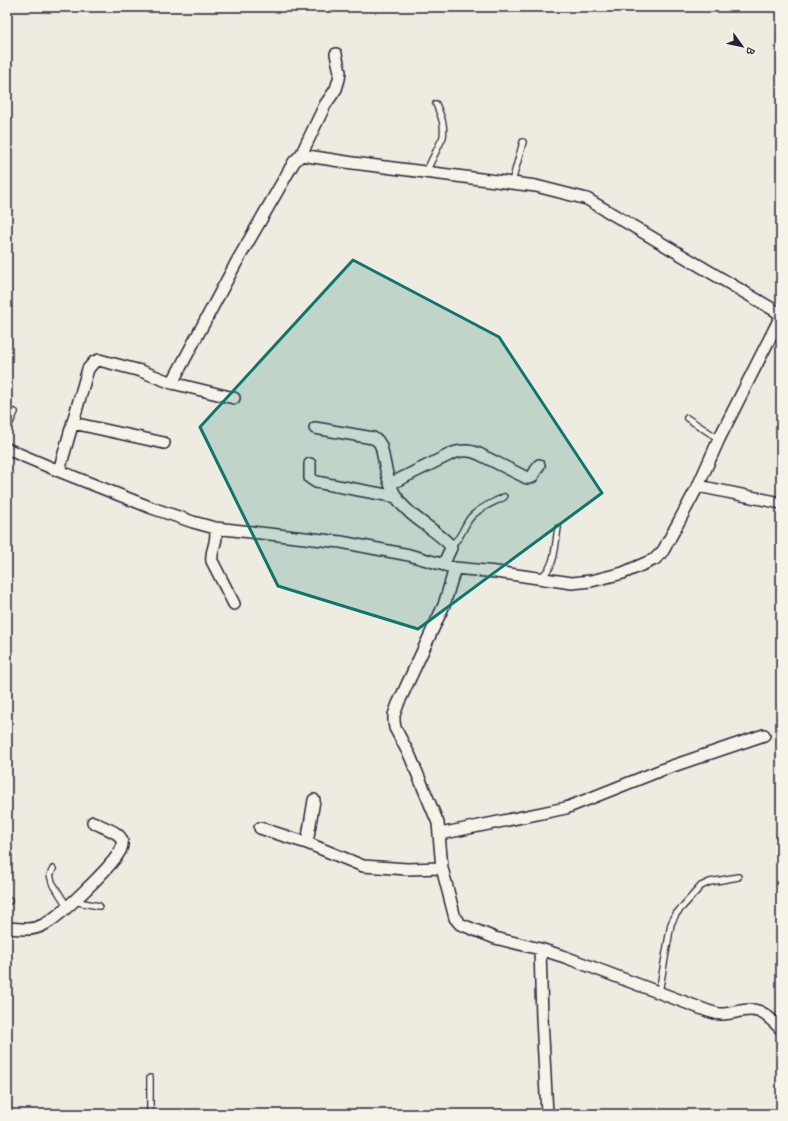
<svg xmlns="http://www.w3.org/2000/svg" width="788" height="1121" font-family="Mynerve,sans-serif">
<rect width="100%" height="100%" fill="#eeebe1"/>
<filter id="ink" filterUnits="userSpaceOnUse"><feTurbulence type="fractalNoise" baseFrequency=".025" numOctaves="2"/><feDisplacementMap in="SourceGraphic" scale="8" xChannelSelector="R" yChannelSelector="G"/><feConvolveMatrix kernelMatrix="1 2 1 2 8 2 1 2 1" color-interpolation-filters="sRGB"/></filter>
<g filter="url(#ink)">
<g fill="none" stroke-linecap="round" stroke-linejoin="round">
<g stroke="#22223b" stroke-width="8">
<path id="lane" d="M 426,172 L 443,137 C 445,124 441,116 436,104
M 512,182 L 523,142
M 687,418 L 719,439
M 7,429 L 15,412
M 450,545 C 462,539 463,526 471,517 C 480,507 493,503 504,497
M 540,577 C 556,569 555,544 558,528
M 53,869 L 50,875 L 52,882 L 67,906
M 7,901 L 9,901
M 73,901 L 99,906
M 659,992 L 671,924 L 676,914 L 701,886 L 710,882 L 738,877
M 150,1114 L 150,1078"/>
</g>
<g stroke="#22223b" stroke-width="14">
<path id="street" d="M 301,155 L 325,105 L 336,89 L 339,79 L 340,72 L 336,54
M 172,383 L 234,398
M 73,423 L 164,443
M 315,428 L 373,438 L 378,441 L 381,446 C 385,463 387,483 397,498 C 410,518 434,528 450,545 L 451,548 L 444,563
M 7,449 L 59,471 L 152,508 L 193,522 L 215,528 L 341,542 L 409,555 L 455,568 L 496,572 L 572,583 L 591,581 L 623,573 L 655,559 L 663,551 L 698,486 L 719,439 L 781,316
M 310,464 L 310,478 L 316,482 L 397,497
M 59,471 L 88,369 L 94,362 L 99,360 L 141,371 L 172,383 L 236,263 L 294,162 L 301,155 L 353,163 L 536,186 L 587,199 L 781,314
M 390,484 L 453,453 C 463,450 470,450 479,454 L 527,478 L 532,477 L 539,465
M 698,486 L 781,503
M 215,528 C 219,543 210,549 212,561 L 234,604
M 455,568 L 444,605 L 398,704 L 394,715 L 394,721 L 395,728 L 410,756 L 438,823 L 442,868 L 455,918 L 460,924 L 495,938 L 540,949 L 565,957 L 708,1011 C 712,1012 716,1014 721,1014 C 735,1014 751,1005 764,1014 C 770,1018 776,1024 781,1029
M 314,800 L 307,843 L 363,866 L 407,869 L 442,868
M 260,828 L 307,843
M 440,834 L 566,808 L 664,769 L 764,735
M 7,928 C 19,929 32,931 43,925 C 59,918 112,866 120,851 C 122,847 123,842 121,839 C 119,832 100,826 93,822
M 540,949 L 542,1018 L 547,1114"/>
</g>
<use href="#lane" stroke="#f7f3e8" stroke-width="5.5"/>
<use href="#street" stroke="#f7f3e8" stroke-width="11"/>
</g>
</g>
<path fill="#0f766e" fill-opacity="0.2" stroke="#0f766e" stroke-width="3" stroke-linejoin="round" d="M 353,260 L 499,337 L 602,493 L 418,629 L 278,586 L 200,427 Z"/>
<rect width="788" height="1121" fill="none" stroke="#f7f3e8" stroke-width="24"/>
<rect x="12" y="12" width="764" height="1097" fill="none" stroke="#22223b" stroke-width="1.5" filter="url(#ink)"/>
<g transform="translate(742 46) rotate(123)" stroke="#f7f3e8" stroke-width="3" paint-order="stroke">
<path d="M0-3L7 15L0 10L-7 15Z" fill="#22223b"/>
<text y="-6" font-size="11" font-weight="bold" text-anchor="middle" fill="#22223b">B</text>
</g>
</svg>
